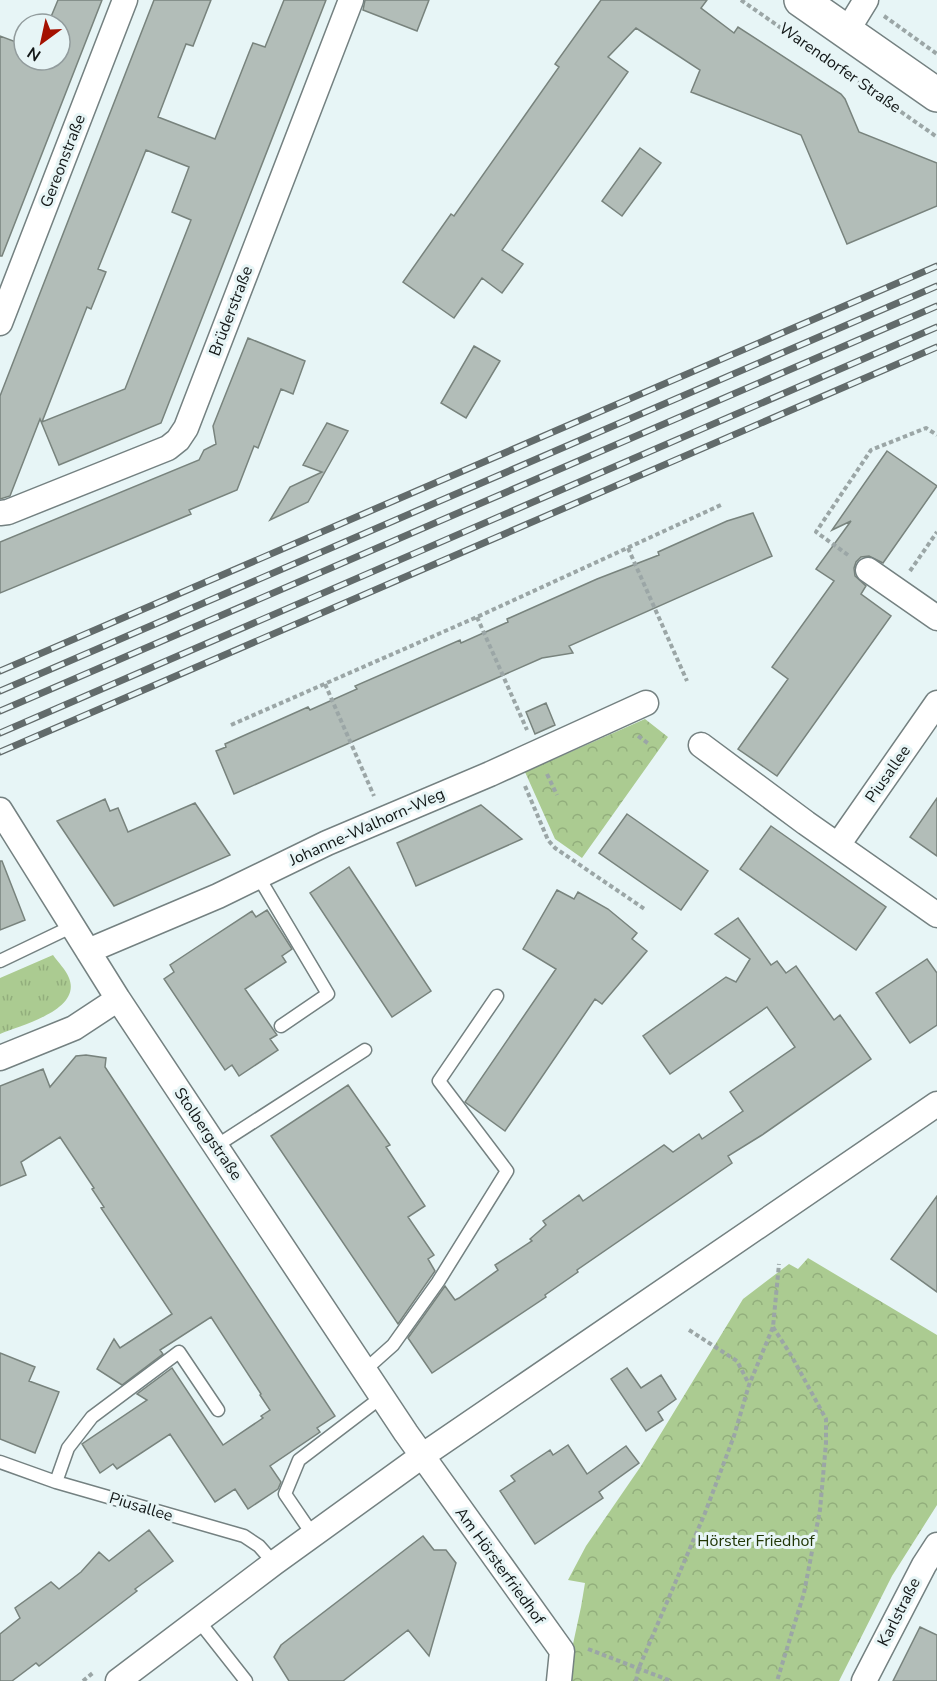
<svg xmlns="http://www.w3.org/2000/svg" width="937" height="1681" font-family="'Nunito Sans',sans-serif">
<defs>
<pattern id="grass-tufts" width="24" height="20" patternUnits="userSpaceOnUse" patternTransform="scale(1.5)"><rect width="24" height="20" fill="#abcb91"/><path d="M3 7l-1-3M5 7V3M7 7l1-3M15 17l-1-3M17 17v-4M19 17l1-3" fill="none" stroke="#92ae7c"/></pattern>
<pattern id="forest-crowns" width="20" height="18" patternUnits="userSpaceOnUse" patternTransform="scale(1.5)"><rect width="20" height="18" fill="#abcb91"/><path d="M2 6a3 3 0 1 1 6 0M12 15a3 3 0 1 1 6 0" fill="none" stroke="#92ae7c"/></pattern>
</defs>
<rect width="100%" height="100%" fill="#e7f5f6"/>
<path fill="url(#grass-tufts)" d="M 53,955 C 58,962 66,970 69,978 C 82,1010 21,1025 0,1034 L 0,978 Z"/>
<path fill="url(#forest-crowns)" d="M 645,719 L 668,737 L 582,858 L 555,839 L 525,772 Z
M 808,1258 L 937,1335 L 937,1505 L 892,1576 L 839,1681 L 565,1681 L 581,1607 L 585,1583 L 568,1580 L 586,1546 L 641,1466 L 743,1299 L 789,1264 L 798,1269 Z"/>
<path fill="#b2bdb8" stroke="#78837d" stroke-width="1.5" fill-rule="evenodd" d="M 58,0 L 102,0 L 2,256 L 0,256 L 0,36 L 24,45 L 24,60 L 60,60 L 60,24 L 48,24 Z
M 154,0 L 211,0 L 193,46 L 186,44 L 158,117 L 215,139 L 250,50 L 253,43 L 265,47 L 284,0 L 326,0 L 161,423 L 59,465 L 40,419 L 10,496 L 0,499 L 0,396 ZM 146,150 L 189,167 L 172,212 L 191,220 L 125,389 L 42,422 L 87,307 L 91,309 L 106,272 L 98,269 Z
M 365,0 L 429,0 L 417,31 L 363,10 Z
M 601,0 L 707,0 L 701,8 L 734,33 L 738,27 L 841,94 L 845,99 L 859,132 L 937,163 L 937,206 L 847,244 L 801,135 L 691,92 L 700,70 L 636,28 L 608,57 L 628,72 L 502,250 L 523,264 L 502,293 L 482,278 L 454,318 L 403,282 L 451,214 L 454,216 L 559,67 L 555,64 Z
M 640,148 L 661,163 L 622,216 L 602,201 Z
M 248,338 L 305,361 L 293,394 L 281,389 L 258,448 L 254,446 L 237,490 L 189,510 L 191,514 L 0,593 L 0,542 L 199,460 L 204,450 L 216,444 L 213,426 Z
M 474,346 L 500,361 L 466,418 L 441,403 Z
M 327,423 L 348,431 L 308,502 L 270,520 L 290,487 L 322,472 L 303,465 Z
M 887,451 L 937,486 L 883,563 L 869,556 L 861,557 L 856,562 L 854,568 L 855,576 L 866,586 L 861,594 L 891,616 L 777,776 L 738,749 L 788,679 L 772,667 L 834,581 L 816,569 L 851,521 L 832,530 Z
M 753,513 L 772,556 L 569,646 L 573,653 L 542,658 L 234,794 L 216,751 L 226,747 L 225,744 L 308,707 L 310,710 L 357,689 L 355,686 L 460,640 L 461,643 L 508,622 L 507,619 L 597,579 L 659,555 L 658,552 L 727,521 Z
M 546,703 L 555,725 L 535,734 L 526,712 Z
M 937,798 L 937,856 L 910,837 Z
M 105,799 L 110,811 L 118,808 L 128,832 L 195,803 L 230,855 L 114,906 L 57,821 Z
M 481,805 L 522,839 L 416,886 L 397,843 Z
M 627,814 L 708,871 L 681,910 L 599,853 Z
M 771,826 L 886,907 L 856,950 L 740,869 Z
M 0,861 L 2,861 L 25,920 L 0,930 Z
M 349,867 L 431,991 L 392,1017 L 310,893 Z
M 557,890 L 574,899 L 578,892 L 608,909 L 637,933 L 632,939 L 647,951 L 602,1004 L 595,999 L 505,1131 L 465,1102 L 556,969 L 523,949 Z
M 267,910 L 292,949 L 282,956 L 286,962 L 245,989 L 277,1035 L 270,1039 L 278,1050 L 239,1076 L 232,1065 L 225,1070 L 164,979 L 174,972 L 170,965 L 194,949 L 252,911 L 256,917 Z
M 738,918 L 771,965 L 777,961 L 786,973 L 796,966 L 834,1020 L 840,1015 L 871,1059 L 762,1135 L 728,1156 L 732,1163 L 577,1270 L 578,1272 L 545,1295 L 546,1297 L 432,1373 L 408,1338 L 445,1286 L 455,1300 L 459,1298 L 498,1270 L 495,1265 L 532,1241 L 530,1239 L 546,1225 L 543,1221 L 579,1195 L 583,1201 L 664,1145 L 673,1152 L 699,1134 L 702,1139 L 743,1111 L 730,1092 L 795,1047 L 767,1007 L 670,1074 L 643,1036 L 726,977 L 736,982 L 750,959 L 715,934 Z
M 927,959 L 937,973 L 937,1025 L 910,1043 L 876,993 Z
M 86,1055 L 106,1058 L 105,1067 L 335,1416 L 317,1428 L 320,1432 L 270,1466 L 281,1482 L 278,1489 L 248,1509 L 235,1489 L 215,1502 L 170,1434 L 117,1469 L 113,1464 L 100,1473 L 82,1444 L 147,1400 L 137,1394 L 172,1368 L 223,1445 L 263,1418 L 261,1416 L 270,1410 L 260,1395 L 261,1394 L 211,1317 L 160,1350 L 163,1354 L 122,1385 L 97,1369 L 114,1339 L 120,1348 L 172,1314 L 101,1208 L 104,1207 L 92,1189 L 94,1188 L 60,1137 L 21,1162 L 26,1175 L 0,1186 L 0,1086 L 43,1069 L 50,1087 L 76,1056 Z
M 348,1085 L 390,1145 L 386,1147 L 425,1206 L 408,1217 L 434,1255 L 428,1259 L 435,1271 L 398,1324 L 271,1136 Z
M 937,1196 L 937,1292 L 891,1259 Z
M 0,1353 L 35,1367 L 29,1381 L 59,1392 L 35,1453 L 0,1439 Z
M 627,1368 L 641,1388 L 661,1375 L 676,1399 L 658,1412 L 663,1420 L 646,1431 L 611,1379 Z
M 568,1445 L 587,1474 L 626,1446 L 639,1463 L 599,1492 L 603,1498 L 535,1544 L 500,1491 L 515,1481 L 511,1476 L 550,1450 L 553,1455 Z
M 149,1530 L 173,1561 L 135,1589 L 137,1591 L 39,1666 L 36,1663 L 12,1681 L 0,1681 L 0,1634 L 20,1618 L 15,1608 L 51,1582 L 59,1589 L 81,1572 L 99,1552 L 109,1561 Z
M 423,1536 L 434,1550 L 446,1550 L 456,1563 L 429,1656 L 408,1630 L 343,1681 L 289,1681 L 274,1657 L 281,1645 Z
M 920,1627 L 937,1635 L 937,1681 L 893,1681 Z"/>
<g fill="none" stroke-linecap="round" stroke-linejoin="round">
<g stroke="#748181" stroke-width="15">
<path id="lane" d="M 258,876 L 328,994 L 281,1026
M 0,961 L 73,926
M 216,1146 L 365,1050
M 365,1370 L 393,1345 L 438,1282 L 507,1171 L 439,1081 L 497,996
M 0,1462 L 56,1482 L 244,1536 L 259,1546 L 274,1563
M 56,1482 L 68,1448 L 92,1417 L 179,1352 L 218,1410
M 313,1535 L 285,1494 L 299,1460 L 383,1396
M 198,1620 L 246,1681"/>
</g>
<g stroke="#748181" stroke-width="27">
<path id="street" d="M 847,31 L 866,0
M 0,323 L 125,0
M 0,513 L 8,512 L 168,448 L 178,440 L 186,428 L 351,0
M 868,570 L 937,618
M 701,745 L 806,823 L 937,915
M 0,810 L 118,999 L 406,1433 L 562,1651 L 559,1681
M 838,845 L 937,703
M 88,951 L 218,896 L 327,843 L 490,774 L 646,703
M 0,1058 L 74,1028 L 118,999
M 118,1681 L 274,1563 L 422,1456 L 937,1104
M 864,1681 L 924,1565 L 937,1545"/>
</g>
<g stroke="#748181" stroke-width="36">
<path id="secondary" d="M 801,0 L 937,95"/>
</g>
<path stroke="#9ba6a6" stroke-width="4" stroke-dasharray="4.5 3" stroke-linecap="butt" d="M 741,0 L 937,137
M 884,16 L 937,54
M 628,548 L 687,681
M 848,555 L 816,532 L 871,450 L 926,428 L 937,435
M 910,571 L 937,532
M 477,617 L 527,730
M 325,684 L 374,796
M 231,725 L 477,617 L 723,504
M 638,736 L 649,744
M 547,774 L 557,795
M 525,786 L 548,840 L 555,848 L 646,910
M 773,1327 L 791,1355 L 826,1419 L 826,1443 L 820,1510 L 804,1593 L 777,1681
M 689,1330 L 737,1361 L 749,1384
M 588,1649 L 671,1681
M 83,1681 L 94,1672
M 636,1681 L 638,1670 L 705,1513 L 734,1436 L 749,1385 L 773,1327 L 779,1264"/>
<use href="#lane" stroke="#fff" stroke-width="12"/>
<use href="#street" stroke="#fff" stroke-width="24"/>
<use href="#secondary" stroke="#fff" stroke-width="33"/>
<g stroke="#626b6b" stroke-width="7">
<path id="rail" d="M 0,671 L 937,266
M 0,691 L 937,286
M 0,711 L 937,306
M 0,733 L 937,327
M 0,752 L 937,347"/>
</g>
<use href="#rail" stroke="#e7f5f6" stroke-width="4.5" stroke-dasharray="14" stroke-linecap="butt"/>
</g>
<g text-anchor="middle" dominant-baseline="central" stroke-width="6" stroke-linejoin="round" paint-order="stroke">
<g font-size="16" fill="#121717" stroke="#e7f5f6">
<text transform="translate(840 68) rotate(35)">Warendorfer Straße</text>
<text transform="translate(63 161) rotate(-69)">Gereonstraße</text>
<text transform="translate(231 311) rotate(-69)">Brüderstraße</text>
<text transform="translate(888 774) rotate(-55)">Piusallee</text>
<text transform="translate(367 827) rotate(-24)">Johanne-Walhorn-Weg</text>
<text transform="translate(208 1134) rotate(56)">Stolbergstraße</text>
<text transform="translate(141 1507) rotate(17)">Piusallee</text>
<text transform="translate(500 1566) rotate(54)">Am Hörsterfriedhof</text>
<text transform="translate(899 1612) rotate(-63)">Karlstraße</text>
</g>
<g font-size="16" fill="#203606" stroke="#e7f5f6">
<text x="756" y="1541">Hörster Friedhof</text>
</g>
</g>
<g transform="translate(42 42) rotate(213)"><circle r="28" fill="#e7f5f6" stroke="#929c9d" stroke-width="1.5"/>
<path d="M0-4.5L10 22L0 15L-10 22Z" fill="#a41100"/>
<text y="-9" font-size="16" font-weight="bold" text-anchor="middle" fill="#121717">N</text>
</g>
</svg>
